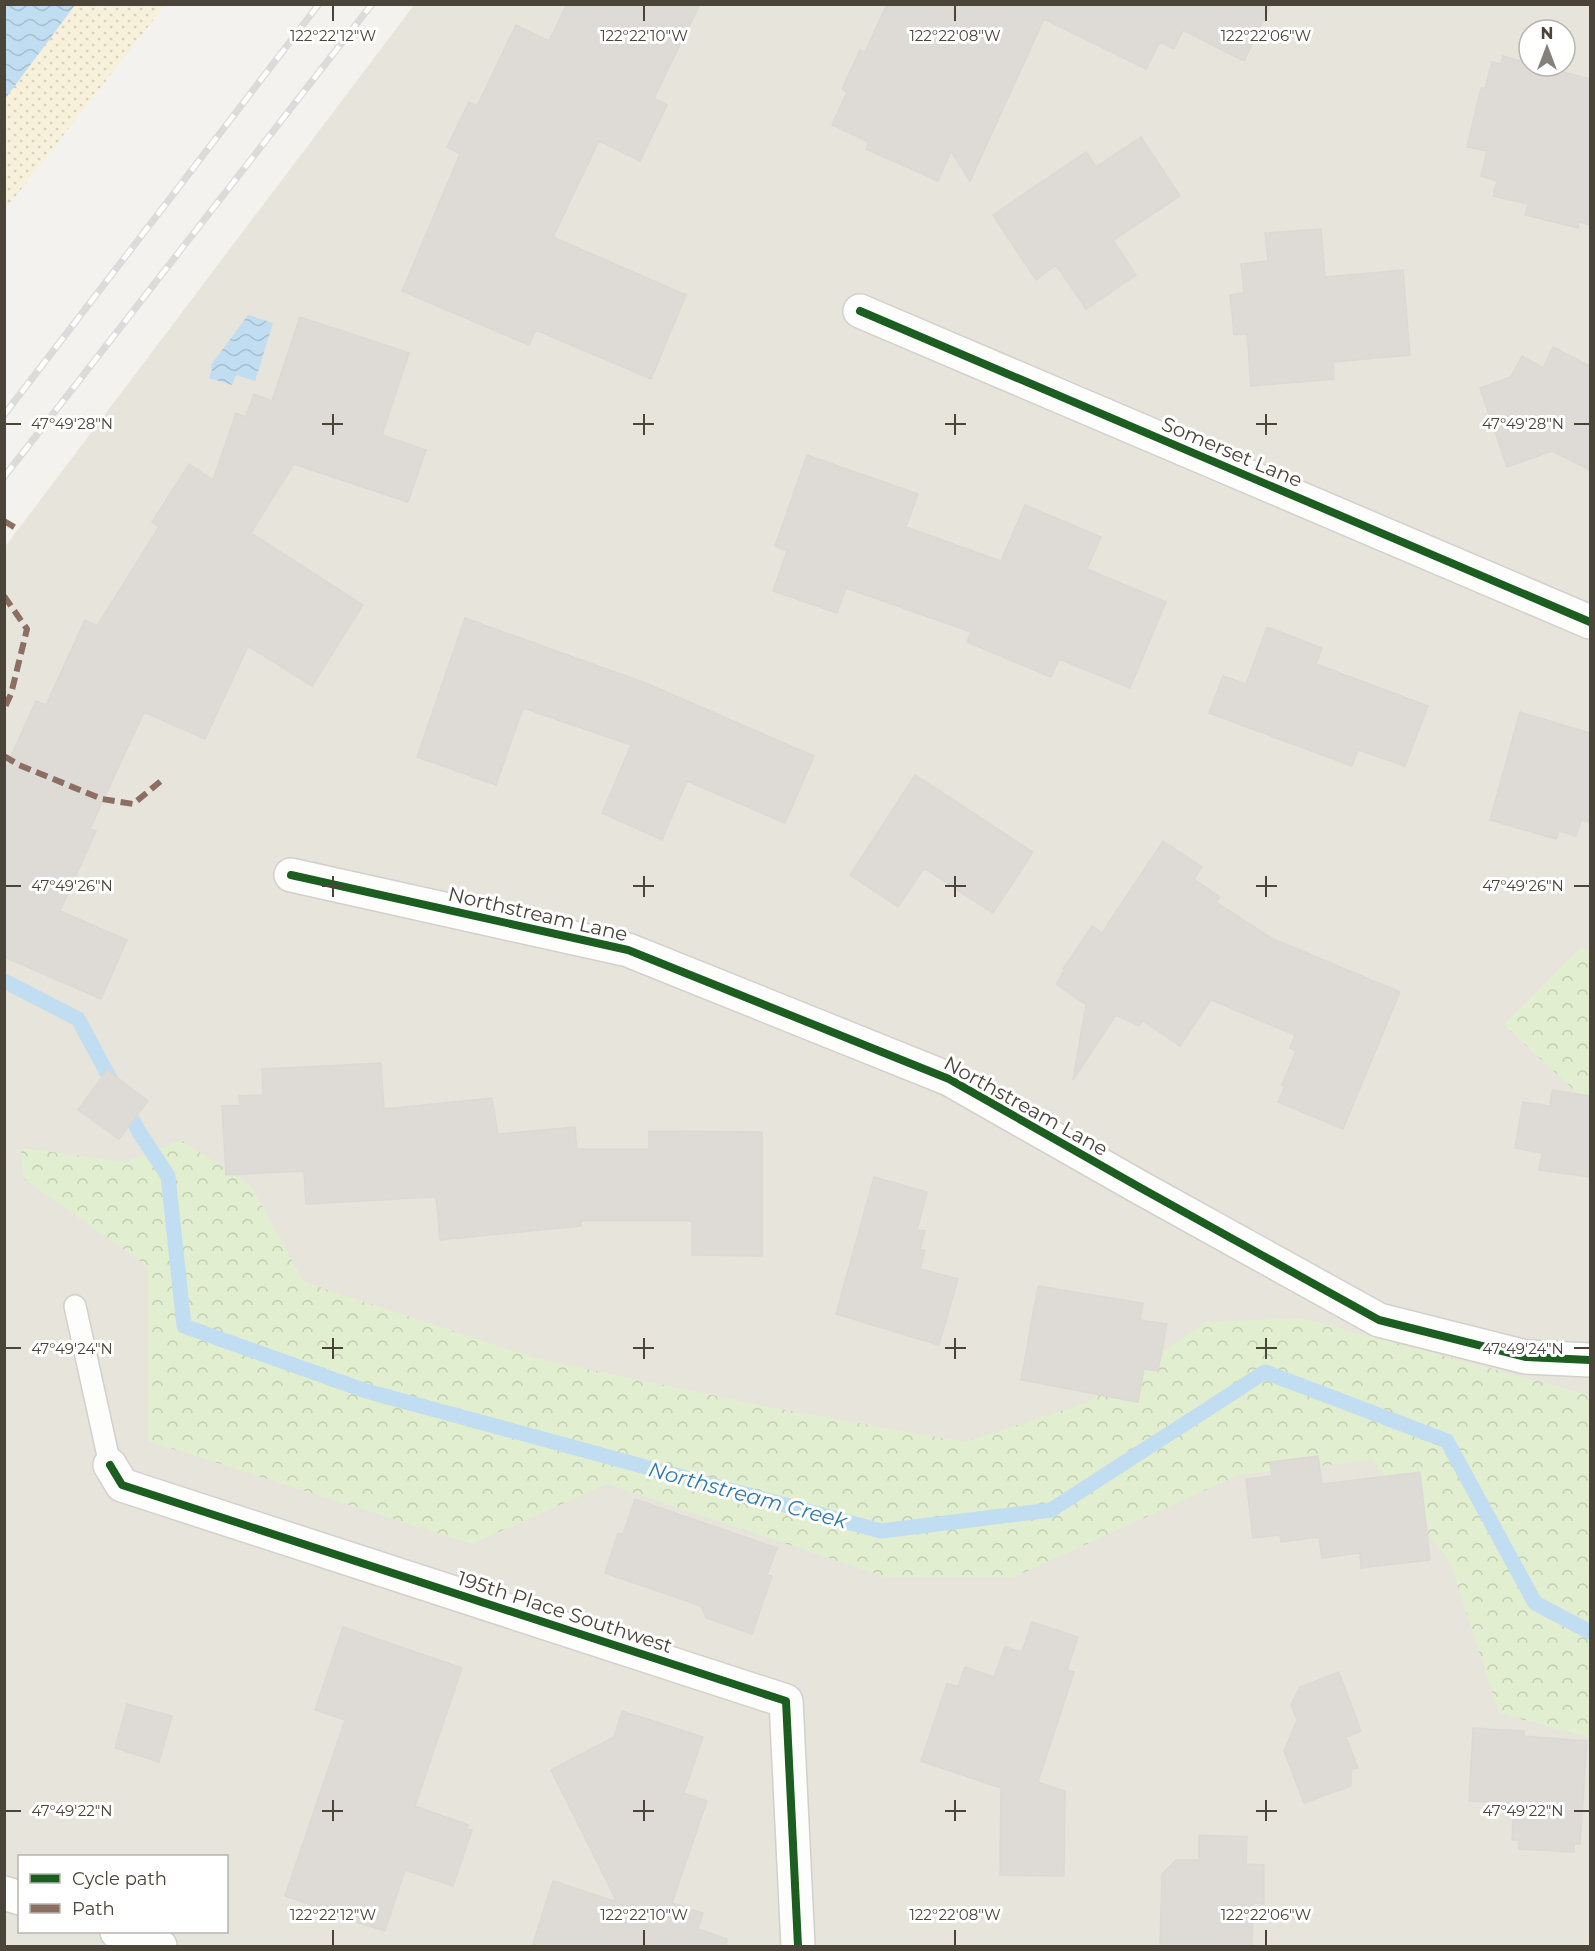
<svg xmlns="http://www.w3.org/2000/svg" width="1595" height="1951" font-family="Montserrat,sans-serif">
<defs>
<pattern id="forest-crowns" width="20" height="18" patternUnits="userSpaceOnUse" patternTransform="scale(1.5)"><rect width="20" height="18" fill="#e1eecf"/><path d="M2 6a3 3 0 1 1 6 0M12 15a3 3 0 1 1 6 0" fill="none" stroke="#c3cdb2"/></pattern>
<pattern id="sand-dots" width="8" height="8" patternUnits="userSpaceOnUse" patternTransform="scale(1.5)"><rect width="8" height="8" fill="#f7f0da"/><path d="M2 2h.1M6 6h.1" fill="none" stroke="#d5cfbc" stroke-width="1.8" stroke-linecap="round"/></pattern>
<pattern id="water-waves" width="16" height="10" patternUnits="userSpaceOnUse" patternTransform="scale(1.5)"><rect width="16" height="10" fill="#c0ddf1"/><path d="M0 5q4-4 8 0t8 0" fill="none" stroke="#a6bfcf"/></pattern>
</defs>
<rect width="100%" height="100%" fill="#f4f2ee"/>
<path fill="#e7e4dc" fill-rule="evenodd" d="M 414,5 L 1590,5 L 1590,1946 L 5,1946 L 4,548 ZM 1529,30 L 1565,30 L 1565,66 L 1529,66 ZM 20,1856 L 226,1856 L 226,1932 L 20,1932 Z"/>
<path fill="url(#forest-crowns)" d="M 1580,948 L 1590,950 L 1590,1105 L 1504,1025 Z
M 181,1140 L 251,1186 L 304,1282 L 535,1358 L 774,1408 L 965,1442 L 1088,1402 L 1206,1322 L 1302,1318 L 1590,1395 L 1590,1738 L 1499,1713 L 1450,1562 L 1373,1460 L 1239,1475 L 1014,1577 L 885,1577 L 607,1484 L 472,1544 L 148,1441 L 148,1267 L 23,1178 L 21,1148 L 126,1162 Z"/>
<path fill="url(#sand-dots)" d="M 5,5 L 165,5 L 5,210 Z"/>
<path fill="url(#water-waves)" d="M 5,4 L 75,5 L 5,99 L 4,5 Z
M 248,315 L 273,323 L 255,381 L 236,375 L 232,385 L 209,378 L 212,370 L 211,365 Z"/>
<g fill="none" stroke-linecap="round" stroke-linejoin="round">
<path stroke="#c0ddf1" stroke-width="15" d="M 4,981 L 78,1019 L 139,1132 L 168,1176 L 184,1326 L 366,1391 L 881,1531 L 1051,1510 L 1265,1372 L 1447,1441 L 1535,1603 L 1590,1632"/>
</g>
<path fill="#dedbd6" stroke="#dcd9d4" stroke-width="1.5" d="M 567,4 L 700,4 L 654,98 L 667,105 L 640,161 L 599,141 L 553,237 L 686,295 L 651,379 L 536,330 L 529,345 L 402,291 L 460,154 L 447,147 L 469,102 L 477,106 L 516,25 L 549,41 Z
M 887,4 L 1271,4 L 1244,61 L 1183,30 L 1174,49 L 1160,42 L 1146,69 L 1044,19 L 970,181 L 951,151 L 938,181 L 866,149 L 869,142 L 832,125 L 847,92 L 842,89 L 860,50 L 865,52 Z
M 1503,56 L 1529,63 L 1529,66 L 1541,66 L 1590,79 L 1590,225 L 1579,222 L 1578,228 L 1525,215 L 1528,204 L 1493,196 L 1497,181 L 1481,176 L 1487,151 L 1467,147 L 1481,88 L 1485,89 L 1492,62 L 1501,64 Z
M 1141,137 L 1180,196 L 1113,240 L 1136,275 L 1086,309 L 1056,265 L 1036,280 L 993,215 L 1086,152 L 1096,167 Z
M 1321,229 L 1325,277 L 1403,270 L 1410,355 L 1333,362 L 1334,379 L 1251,386 L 1247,334 L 1234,335 L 1230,295 L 1244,293 L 1241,264 L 1268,261 L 1265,233 Z
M 300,317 L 409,353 L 382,435 L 426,450 L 408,502 L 294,464 L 251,533 L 363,605 L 312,686 L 248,646 L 205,739 L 144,712 L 90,829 L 96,831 L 60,911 L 127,940 L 101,999 L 4,957 L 4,772 L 36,701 L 46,705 L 85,620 L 97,626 L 159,527 L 152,522 L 189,464 L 213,480 L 236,413 L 246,417 L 254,394 L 272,401 Z
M 1553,347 L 1590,366 L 1590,470 L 1552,451 L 1507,467 L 1480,388 L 1511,377 L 1522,356 L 1543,368 Z
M 807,455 L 918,494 L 906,527 L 1001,561 L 1025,505 L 1101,537 L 1087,569 L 1166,602 L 1130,688 L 1059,659 L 1051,677 L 967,642 L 971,632 L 846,588 L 837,613 L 773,591 L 787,551 L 775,546 Z
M 465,618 L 648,684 L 814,756 L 785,823 L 687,781 L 662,840 L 602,813 L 631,745 L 523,708 L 496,785 L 417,757 Z
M 1267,627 L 1322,648 L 1316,664 L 1428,706 L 1405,766 L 1358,750 L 1352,766 L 1209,713 L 1223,676 L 1246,684 Z
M 1520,712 L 1590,733 L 1590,822 L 1581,820 L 1576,836 L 1559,831 L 1556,839 L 1490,820 Z
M 915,775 L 1033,852 L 993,913 L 924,868 L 898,907 L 850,875 Z
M 1163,841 L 1202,867 L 1194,879 L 1220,897 L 1216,902 L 1271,938 L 1400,992 L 1343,1129 L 1278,1102 L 1285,1086 L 1282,1085 L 1296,1051 L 1290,1048 L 1295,1035 L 1211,1000 L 1180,1046 L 1143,1021 L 1139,1026 L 1116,1015 L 1073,1080 L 1086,1005 L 1056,984 L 1065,970 L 1063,969 L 1092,926 L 1102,933 Z
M 381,1063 L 384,1109 L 492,1098 L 498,1134 L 575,1127 L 577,1149 L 649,1149 L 649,1131 L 762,1132 L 762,1256 L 692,1255 L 692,1221 L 581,1221 L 581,1226 L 440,1240 L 436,1197 L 306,1204 L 304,1171 L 226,1175 L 222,1106 L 240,1105 L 239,1096 L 263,1095 L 262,1069 Z
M 107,1070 L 148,1101 L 119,1139 L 78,1110 Z
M 1552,1090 L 1590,1096 L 1590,1177 L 1539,1170 L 1542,1153 L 1515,1148 L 1523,1102 L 1550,1106 Z
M 874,1177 L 927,1192 L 917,1230 L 925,1231 L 920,1249 L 925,1251 L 920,1269 L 958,1279 L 939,1345 L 836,1314 Z
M 1038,1286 L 1143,1303 L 1140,1320 L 1167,1324 L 1158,1371 L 1144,1369 L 1138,1402 L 1021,1380 Z
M 1318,1456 L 1322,1484 L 1420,1472 L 1430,1560 L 1361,1568 L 1360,1553 L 1322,1558 L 1319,1537 L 1281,1542 L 1280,1535 L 1253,1538 L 1246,1479 L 1272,1476 L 1270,1462 Z
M 635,1499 L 777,1548 L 767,1575 L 772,1576 L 752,1634 L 706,1618 L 701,1606 L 605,1573 L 618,1533 L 623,1534 Z
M 1032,1622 L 1078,1637 L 1067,1670 L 1074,1672 L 1038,1782 L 1065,1791 L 1064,1876 L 1000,1875 L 1001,1788 L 921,1761 L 947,1683 L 958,1687 L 965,1667 L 994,1677 L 1005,1647 L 1022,1652 Z
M 343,1627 L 462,1668 L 415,1806 L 468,1825 L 466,1829 L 472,1830 L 453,1886 L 405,1870 L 385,1931 L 317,1910 L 317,1907 L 285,1896 L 345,1720 L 315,1710 Z
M 1339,1672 L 1361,1731 L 1346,1737 L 1358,1768 L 1351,1770 L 1351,1786 L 1304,1803 L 1284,1751 L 1297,1720 L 1291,1705 L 1300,1687 Z
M 127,1704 L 172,1716 L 159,1762 L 115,1748 Z
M 622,1711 L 703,1737 L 684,1793 L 707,1801 L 672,1903 L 703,1913 L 698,1929 L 727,1939 L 726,1947 L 532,1947 L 553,1881 L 617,1902 L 551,1770 L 614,1737 Z
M 1473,1728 L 1524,1731 L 1524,1736 L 1587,1741 L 1580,1844 L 1574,1844 L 1574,1852 L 1519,1849 L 1519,1840 L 1512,1840 L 1514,1803 L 1469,1801 Z
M 1199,1835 L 1247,1837 L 1246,1864 L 1264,1865 L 1264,1904 L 1253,1903 L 1252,1947 L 1160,1947 L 1162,1874 L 1176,1860 L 1199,1860 Z"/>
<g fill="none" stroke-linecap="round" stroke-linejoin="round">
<g stroke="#d2d0cb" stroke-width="24">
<path id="lane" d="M 75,1306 L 110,1465"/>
</g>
<g stroke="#d2d0cb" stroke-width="36">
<path id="street" d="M 860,311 L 1590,622
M 291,875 L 628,950 L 949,1079 L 1139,1187 L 1379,1320 L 1526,1357 L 1590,1360
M 110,1465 L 122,1485 L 786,1701 L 798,1946
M 4,1893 L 20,1898
M 117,1932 L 160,1946"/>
</g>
<use href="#lane" stroke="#fdfdfc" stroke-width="21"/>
<use href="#street" stroke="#fdfdfc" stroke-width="33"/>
<g stroke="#dbdbda" stroke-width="7">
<path id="rail" d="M 4,415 L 319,4
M 4,477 L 372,4"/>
</g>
<use href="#rail" stroke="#fff" stroke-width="4.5" stroke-dasharray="14" stroke-linecap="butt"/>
<path stroke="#8d6e63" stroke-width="6" stroke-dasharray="12 6" stroke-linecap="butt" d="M 4,521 L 16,528
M 4,596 L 27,629 L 11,694 L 4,709
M 4,756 L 19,765 L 102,799 L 133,804 L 161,781"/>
<g stroke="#fff" stroke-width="11">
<path id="cycleway" d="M 860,311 L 1590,622
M 291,875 L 628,950 L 949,1079 L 1139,1187 L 1379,1320 L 1526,1357 L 1590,1360
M 110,1465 L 122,1485 L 786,1701 L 798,1946"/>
</g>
<use href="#cycleway" stroke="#1b5e20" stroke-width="8"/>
</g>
<path fill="none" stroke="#4b4439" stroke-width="2" d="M 333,6 L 333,21M 644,6 L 644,21M 955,6 L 955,21M 1266,6 L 1266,21M 333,414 L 333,435M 644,414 L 644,435M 955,414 L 955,435M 1266,414 L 1266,435M 6,424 L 21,424M 322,424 L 343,424M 633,424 L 654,424M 945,424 L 966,424M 1256,424 L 1277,424M 1574,424 L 1589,424M 333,876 L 333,897M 644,876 L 644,897M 955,876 L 955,897M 1266,876 L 1266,897M 6,886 L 21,886M 322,886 L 343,886M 633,886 L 654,886M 945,886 L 966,886M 1256,886 L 1277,886M 1574,886 L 1589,886M 333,1338 L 333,1359M 644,1338 L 644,1359M 955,1338 L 955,1359M 1266,1338 L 1266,1359M 6,1348 L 21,1348M 322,1348 L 343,1348M 633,1348 L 654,1348M 945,1348 L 966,1348M 1256,1348 L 1277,1348M 1574,1348 L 1589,1348M 333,1800 L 333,1821M 644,1800 L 644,1821M 955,1800 L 955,1821M 1266,1800 L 1266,1821M 6,1811 L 21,1811M 322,1811 L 343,1811M 633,1811 L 654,1811M 945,1811 L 966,1811M 1256,1811 L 1277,1811M 1574,1811 L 1589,1811M 333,1930 L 333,1945M 644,1930 L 644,1945M 955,1930 L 955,1945M 1266,1930 L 1266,1945"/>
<g text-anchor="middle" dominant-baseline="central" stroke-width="6" stroke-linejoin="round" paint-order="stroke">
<g font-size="20" fill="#4b4439" stroke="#fff">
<text transform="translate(1232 452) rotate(23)">Somerset Lane</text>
<text transform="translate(538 914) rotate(13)">Northstream Lane</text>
<text transform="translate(1026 1106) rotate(29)">Northstream Lane</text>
<text transform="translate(565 1612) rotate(18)">195th Place Southwest</text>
</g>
<g font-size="21" font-style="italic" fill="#2e7ab2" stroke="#fff">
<text transform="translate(748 1495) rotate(15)">Northstream Creek</text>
</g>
</g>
<g font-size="15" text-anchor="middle" fill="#4b4439" stroke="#fff" stroke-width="6" stroke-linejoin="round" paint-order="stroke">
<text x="333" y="41">122°22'12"W</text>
<text x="644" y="41">122°22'10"W</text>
<text x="955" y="41">122°22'08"W</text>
<text x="1266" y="41">122°22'06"W</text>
<text x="72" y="429">47°49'28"N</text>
<text x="1523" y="429">47°49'28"N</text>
<text x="72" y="891">47°49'26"N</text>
<text x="1523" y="891">47°49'26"N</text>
<text x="72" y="1354">47°49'24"N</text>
<text x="1523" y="1354">47°49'24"N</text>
<text x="72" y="1816">47°49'22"N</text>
<text x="1523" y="1816">47°49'22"N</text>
<text x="333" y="1920">122°22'12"W</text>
<text x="644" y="1920">122°22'10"W</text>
<text x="955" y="1920">122°22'08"W</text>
<text x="1266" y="1920">122°22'06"W</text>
</g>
<rect width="1595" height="1951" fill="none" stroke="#4b4439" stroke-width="12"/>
<rect x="18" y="1855" width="210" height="78" fill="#ffffff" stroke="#b7b4b0" stroke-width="1.5"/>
<rect x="30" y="1874" width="30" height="9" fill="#1b5e20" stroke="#b7b4b0" stroke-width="1.5"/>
<text x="72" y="1885" font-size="18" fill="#4b4439">Cycle path</text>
<rect x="30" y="1904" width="30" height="9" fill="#8d6e63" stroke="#b7b4b0" stroke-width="1.5"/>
<text x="72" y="1915" font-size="18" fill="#4b4439">Path</text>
<g transform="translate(1547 48)"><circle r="28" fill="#ffffff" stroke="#b7b4b0" stroke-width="1.5"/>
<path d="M0-4.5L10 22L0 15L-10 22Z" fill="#868178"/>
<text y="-9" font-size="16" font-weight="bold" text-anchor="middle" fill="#4b4439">N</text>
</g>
</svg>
